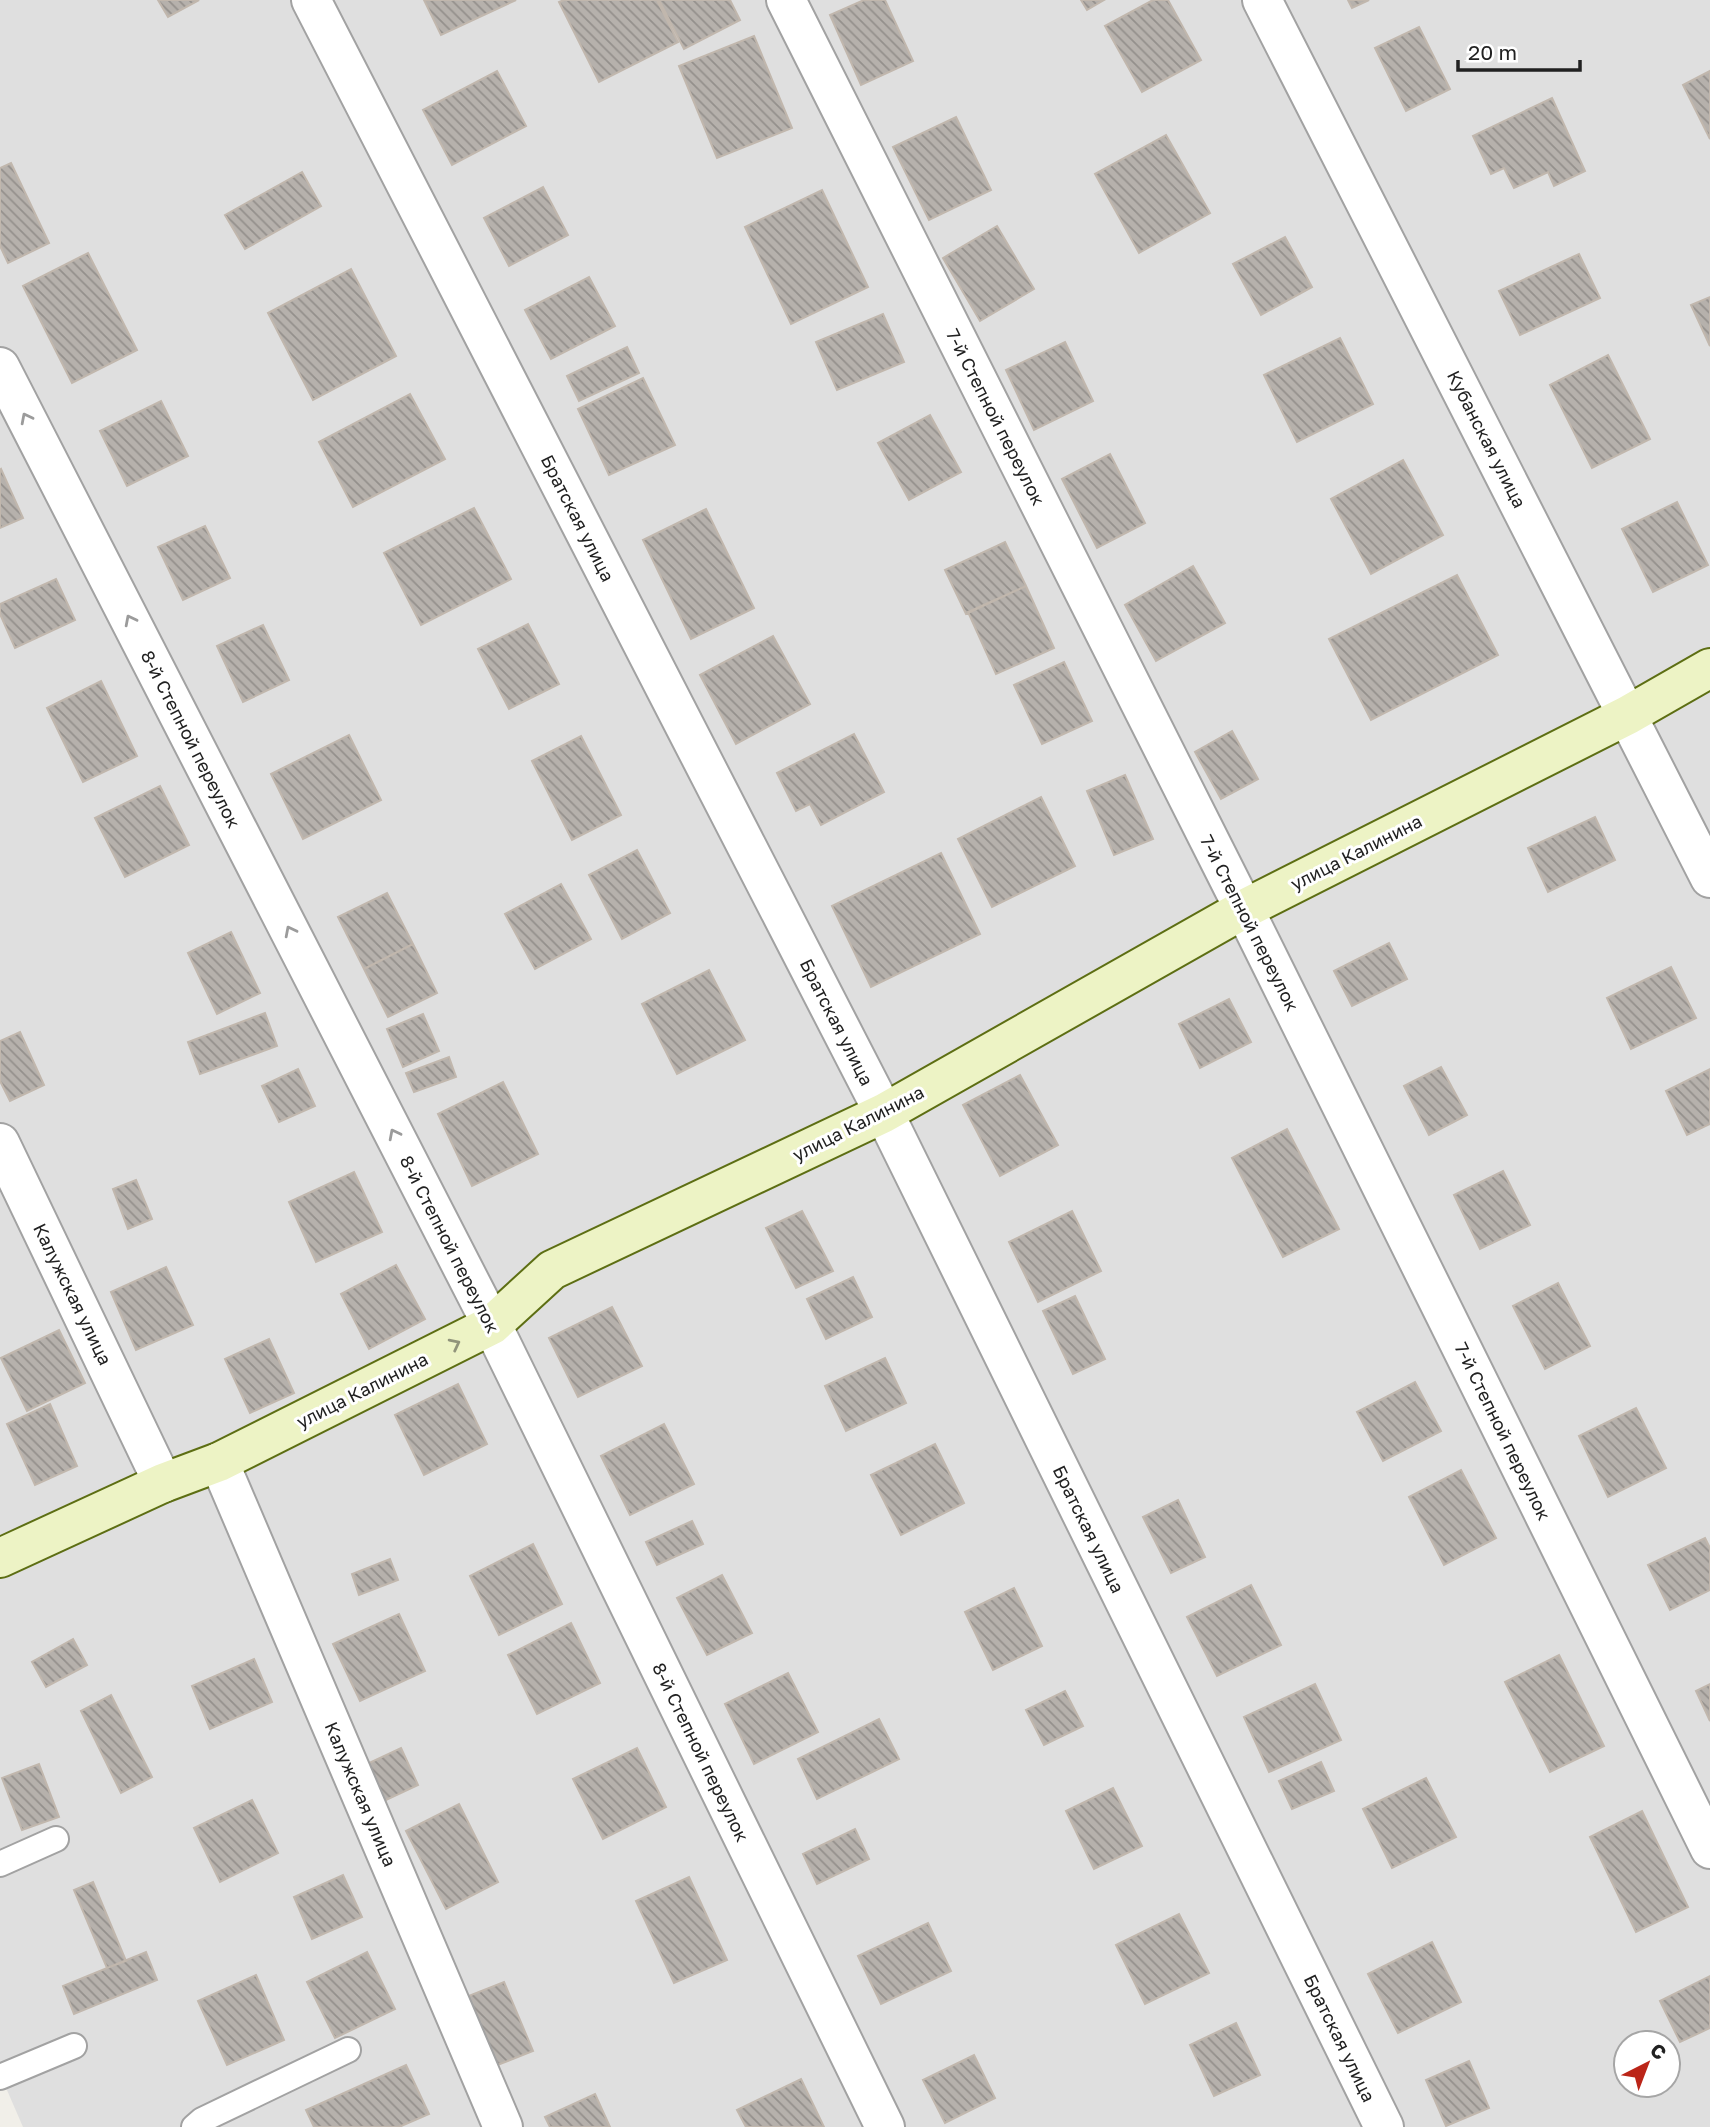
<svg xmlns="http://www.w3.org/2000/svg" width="1710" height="2127" font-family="'Golos Text',sans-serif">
<defs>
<pattern id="building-back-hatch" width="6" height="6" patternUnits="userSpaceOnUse" patternTransform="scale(1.75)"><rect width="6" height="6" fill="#b6b1ac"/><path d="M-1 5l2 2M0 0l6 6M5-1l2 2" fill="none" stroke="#94908c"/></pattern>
</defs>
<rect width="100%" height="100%" fill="#f1efe9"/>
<path fill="#dfdfdf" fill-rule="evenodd" d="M 0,0 L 1710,0 L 1710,2127 L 23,2127 L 0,2074 ZM 1626,2043 L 1668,2043 L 1668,2085 L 1626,2085 Z"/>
<path fill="url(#building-back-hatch)" stroke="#c1b7ad" stroke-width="2" d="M 158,0 L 199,0 L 168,17 Z
M 424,0 L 516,0 L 441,35 Z
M 564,0 L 657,0 L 678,42 L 599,82 L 559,2 Z
M 659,0 L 730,0 L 740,20 L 684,49 Z
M 864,0 L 885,0 L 913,61 L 861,85 L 830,15 Z
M 1081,0 L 1104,0 L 1087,10 Z
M 1153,0 L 1168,0 L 1201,60 L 1142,92 L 1105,26 Z
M 1348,0 L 1369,0 L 1352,8 Z
M 1419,27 L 1450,89 L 1406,111 L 1375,48 Z
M 754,36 L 792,128 L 717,158 L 679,66 Z
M 497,71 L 526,126 L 452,165 L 423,110 Z
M 1710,71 L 1710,139 L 1683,85 Z
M 1552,98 L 1585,171 L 1554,186 L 1548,172 L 1514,188 L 1504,168 L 1491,174 L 1473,136 Z
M 956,117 L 991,190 L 929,220 L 893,147 Z
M 1166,135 L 1210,213 L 1139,253 L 1095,174 Z
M 11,163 L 49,243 L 8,263 L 0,246 L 0,168 Z
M 302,172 L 321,206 L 245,249 L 225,215 Z
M 543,187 L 568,235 L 509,266 L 484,218 Z
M 822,190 L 868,287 L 791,324 L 745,227 Z
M 997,226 L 1034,289 L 980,321 L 943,258 Z
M 1285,237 L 1312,287 L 1261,315 L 1233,264 Z
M 88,253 L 137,350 L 72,383 L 23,286 Z
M 1579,254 L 1600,298 L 1520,335 L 1499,291 Z
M 351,269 L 396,356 L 313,400 L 268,313 Z
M 589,277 L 615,326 L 551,359 L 525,310 Z
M 1710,297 L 1710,346 L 1691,305 Z
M 883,314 L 904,362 L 837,390 L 816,342 Z
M 1340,338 L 1373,404 L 1297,442 L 1264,375 Z
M 1065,342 L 1093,401 L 1034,430 L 1006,370 Z
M 627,347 L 639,373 L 579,401 L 567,376 Z
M 1608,355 L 1650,439 L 1592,468 L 1550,385 Z
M 643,378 L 675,445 L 609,475 L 578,409 Z
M 410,394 L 445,459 L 353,507 L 319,442 Z
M 161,401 L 188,456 L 127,486 L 100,431 Z
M 930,415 L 961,472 L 909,500 L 878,443 Z
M 1110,454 L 1145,523 L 1097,548 L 1062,479 Z
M 1403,460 L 1443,535 L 1371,574 L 1331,499 Z
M 1,469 L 23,518 L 0,528 L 0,470 Z
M 1677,502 L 1708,565 L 1653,592 L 1622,529 Z
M 474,508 L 511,579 L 421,625 L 384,553 Z
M 706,509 L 754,608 L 691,639 L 643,540 Z
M 205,526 L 230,578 L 183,600 L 158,547 Z
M 1005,542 L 1026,586 L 966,614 L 945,570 Z
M 1193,566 L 1225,623 L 1156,661 L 1125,605 Z
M 1457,575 L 1498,655 L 1371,720 L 1329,639 Z
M 56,579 L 75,620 L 15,648 L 0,614 L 0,604 Z
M 1026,586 L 1054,648 L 996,674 L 968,612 Z
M 528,624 L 559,684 L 509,709 L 478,649 Z
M 263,625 L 289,680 L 243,702 L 217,646 Z
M 773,636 L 810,704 L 736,744 L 700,675 Z
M 1064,662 L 1092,721 L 1042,744 L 1014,685 Z
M 101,681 L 137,756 L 83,782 L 47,708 Z
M 1232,731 L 1258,779 L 1221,799 L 1195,752 Z
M 854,734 L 884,792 L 821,825 L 810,804 L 796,811 L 777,773 Z
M 349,735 L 381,800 L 303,839 L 271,774 Z
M 581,736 L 621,815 L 572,840 L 532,761 Z
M 1125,775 L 1153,839 L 1114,855 L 1087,791 Z
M 160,786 L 189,845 L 125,877 L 95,818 Z
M 1041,797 L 1075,866 L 992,907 L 958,839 Z
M 1595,817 L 1615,860 L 1548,892 L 1528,848 Z
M 637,850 L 670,913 L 622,939 L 589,875 Z
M 941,853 L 980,934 L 871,987 L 832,906 Z
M 561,884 L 591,939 L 535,969 L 505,914 Z
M 387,893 L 413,944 L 364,969 L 338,917 Z
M 231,932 L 260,993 L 217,1014 L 188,953 Z
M 1389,943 L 1407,979 L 1352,1006 L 1334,971 Z
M 413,944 L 437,993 L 388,1017 L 364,969 Z
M 1671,967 L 1696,1018 L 1631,1049 L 1607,998 Z
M 709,970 L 745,1040 L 677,1074 L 642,1004 Z
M 1229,999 L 1251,1042 L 1200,1068 L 1179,1024 Z
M 265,1013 L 277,1046 L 200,1074 L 188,1042 Z
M 423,1014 L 439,1051 L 403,1067 L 387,1029 Z
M 20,1032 L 44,1085 L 10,1101 L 0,1081 L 0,1041 Z
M 449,1057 L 456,1077 L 414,1092 L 406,1073 Z
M 1441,1067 L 1467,1115 L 1429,1135 L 1404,1086 Z
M 298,1069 L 315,1106 L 279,1122 L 262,1086 Z
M 1710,1069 L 1710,1124 L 1687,1135 L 1666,1091 Z
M 1020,1075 L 1058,1145 L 1000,1176 L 963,1105 Z
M 503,1082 L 538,1154 L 472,1186 L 438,1114 Z
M 1287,1129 L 1339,1229 L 1283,1257 L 1232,1158 Z
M 1503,1171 L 1530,1225 L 1480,1249 L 1454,1195 Z
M 354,1172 L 382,1232 L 316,1262 L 289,1202 Z
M 136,1180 L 152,1219 L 128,1229 L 113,1189 Z
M 802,1211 L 833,1271 L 796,1288 L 766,1228 Z
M 1072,1211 L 1101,1271 L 1038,1302 L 1009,1242 Z
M 396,1265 L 425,1319 L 369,1349 L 341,1294 Z
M 166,1267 L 193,1325 L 136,1350 L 111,1292 Z
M 853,1277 L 872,1317 L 826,1339 L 807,1299 Z
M 1558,1283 L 1590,1346 L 1545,1369 L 1513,1306 Z
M 1075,1296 L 1105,1359 L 1073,1374 L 1043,1311 Z
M 612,1307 L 642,1366 L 578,1397 L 549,1338 Z
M 59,1330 L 85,1383 L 27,1411 L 1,1358 Z
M 269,1339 L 294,1393 L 250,1413 L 225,1359 Z
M 885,1358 L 906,1403 L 846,1431 L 825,1386 Z
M 1415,1382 L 1441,1431 L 1383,1461 L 1357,1412 Z
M 458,1384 L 487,1444 L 424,1475 L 395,1415 Z
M 50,1404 L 77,1466 L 35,1485 L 7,1424 Z
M 1636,1408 L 1666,1468 L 1608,1497 L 1579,1436 Z
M 664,1424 L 694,1484 L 630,1515 L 601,1456 Z
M 935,1444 L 964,1503 L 901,1535 L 871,1475 Z
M 1461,1470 L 1496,1538 L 1444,1565 L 1409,1497 Z
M 1178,1500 L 1205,1557 L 1171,1573 L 1143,1517 Z
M 692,1521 L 703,1544 L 657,1565 L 646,1542 Z
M 1705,1538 L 1710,1548 L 1710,1590 L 1670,1610 L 1648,1565 Z
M 533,1544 L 562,1604 L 499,1635 L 470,1576 Z
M 390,1559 L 398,1580 L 359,1595 L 352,1574 Z
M 722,1575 L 752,1633 L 707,1655 L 677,1598 Z
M 1251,1585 L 1281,1645 L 1217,1676 L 1187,1617 Z
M 1014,1588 L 1042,1646 L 993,1670 L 965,1612 Z
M 399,1614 L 425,1671 L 360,1701 L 333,1644 Z
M 571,1623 L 600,1683 L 537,1714 L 508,1655 Z
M 73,1639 L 87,1665 L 46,1687 L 32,1662 Z
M 1559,1655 L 1604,1746 L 1550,1772 L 1505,1682 Z
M 254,1659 L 272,1702 L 210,1729 L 192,1686 Z
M 788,1673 L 818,1732 L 754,1764 L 725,1704 Z
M 1315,1684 L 1341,1740 L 1269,1772 L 1244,1717 Z
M 1710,1684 L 1710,1721 L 1696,1691 Z
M 1065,1691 L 1083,1726 L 1044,1745 L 1026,1710 Z
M 111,1695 L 152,1777 L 121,1793 L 81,1711 Z
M 879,1719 L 899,1759 L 817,1799 L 798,1759 Z
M 401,1748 L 418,1785 L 384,1801 L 367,1764 Z
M 637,1748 L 666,1807 L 603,1839 L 573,1779 Z
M 1321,1762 L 1334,1791 L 1292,1809 L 1279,1781 Z
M 39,1764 L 59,1817 L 22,1830 L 2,1778 Z
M 1426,1778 L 1456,1837 L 1392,1868 L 1363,1809 Z
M 1113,1788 L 1142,1846 L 1094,1869 L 1066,1811 Z
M 252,1800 L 278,1853 L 220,1882 L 194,1828 Z
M 459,1804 L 498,1882 L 446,1909 L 406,1831 Z
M 1642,1811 L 1688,1907 L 1636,1932 L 1590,1837 Z
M 855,1829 L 869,1859 L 817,1884 L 803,1854 Z
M 343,1875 L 362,1917 L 312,1939 L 294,1897 Z
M 689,1877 L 727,1960 L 674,1983 L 636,1901 Z
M 93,1882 L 126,1961 L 107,1968 L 74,1890 Z
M 1179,1914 L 1209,1973 L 1145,2004 L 1116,1945 Z
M 928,1923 L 951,1971 L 881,2004 L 858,1956 Z
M 1432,1942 L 1461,2002 L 1398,2033 L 1368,1974 Z
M 146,1952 L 157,1980 L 74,2014 L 63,1986 Z
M 367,1952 L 395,2009 L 335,2038 L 307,1982 Z
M 256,1975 L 284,2040 L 227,2065 L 198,2001 Z
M 1710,1976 L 1710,2028 L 1680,2042 L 1660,2001 Z
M 504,1982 L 533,2051 L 495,2066 L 466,1997 Z
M 1236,2023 L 1260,2075 L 1214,2096 L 1190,2045 Z
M 974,2055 L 995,2098 L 945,2123 L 923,2080 Z
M 1469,2061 L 1489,2108 L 1446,2126 L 1426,2080 Z
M 406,2065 L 429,2114 L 399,2127 L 314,2127 L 306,2110 Z
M 801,2079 L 824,2127 L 746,2127 L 737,2110 Z
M 595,2094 L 610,2127 L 550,2127 L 545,2117 Z"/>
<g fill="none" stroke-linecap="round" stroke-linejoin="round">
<g stroke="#a2a2a2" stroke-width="28">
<path id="lane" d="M 0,1864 L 56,1839
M 0,2077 L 74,2046
M 194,2127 L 202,2120 L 348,2050"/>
</g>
<g stroke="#a2a2a2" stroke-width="42">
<path id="street" d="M 311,0 L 884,1113 L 1384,2127
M 786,0 L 1244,909 L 1710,1849
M 1262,0 L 1710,878
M 0,367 L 492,1325 L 885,2127
M 0,1143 L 163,1483
M 219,1462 L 503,2127"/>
</g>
<g stroke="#5d6e13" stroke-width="42">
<path id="secondary" d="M 0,1558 L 163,1483 L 219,1462 L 492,1325 L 552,1270 L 884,1113 L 1244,909 L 1628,715 L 1710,668"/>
</g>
<use href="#lane" stroke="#fff" stroke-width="24"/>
<use href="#street" stroke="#fff" stroke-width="38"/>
<use href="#secondary" stroke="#edf3c5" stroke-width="38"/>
</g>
<defs><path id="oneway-chevron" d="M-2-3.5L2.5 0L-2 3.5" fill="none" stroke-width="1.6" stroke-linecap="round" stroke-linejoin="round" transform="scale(1.75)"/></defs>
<g stroke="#9b9b9b">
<use href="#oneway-chevron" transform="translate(26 418) rotate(-117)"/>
<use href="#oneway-chevron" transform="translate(130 620) rotate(-117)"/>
<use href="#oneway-chevron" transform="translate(290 931) rotate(-117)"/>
<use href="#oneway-chevron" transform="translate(394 1134) rotate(-117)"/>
</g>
<use stroke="#91947b" href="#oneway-chevron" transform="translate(455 1344) rotate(-27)"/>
<g text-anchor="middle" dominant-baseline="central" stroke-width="6" stroke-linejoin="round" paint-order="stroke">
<g font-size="18" fill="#212121" stroke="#fff">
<text transform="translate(996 417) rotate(63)">7-й Степной переулок</text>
<text transform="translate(1487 439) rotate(63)">Кубанская улица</text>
<text transform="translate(578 518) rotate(63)">Братская улица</text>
<text transform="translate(191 739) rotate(63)">8-й Степной переулок</text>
<text transform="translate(1356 852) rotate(-27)">улица Калинина</text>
<text transform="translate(1250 923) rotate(63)">7-й Степной переулок</text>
<text transform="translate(837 1022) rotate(63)">Братская улица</text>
<text transform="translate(858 1123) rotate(-27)">улица Калинина</text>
<text transform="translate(450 1244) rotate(63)">8-й Степной переулок</text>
<text transform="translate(73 1294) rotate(64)">Калужская улица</text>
<text transform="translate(362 1390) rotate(-27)">улица Калинина</text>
<text transform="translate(1503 1431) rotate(64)">7-й Степной переулок</text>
<text transform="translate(1089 1529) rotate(64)">Братская улица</text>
<text transform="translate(701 1752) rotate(64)">8-й Степной переулок</text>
<text transform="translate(361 1794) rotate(67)">Калужская улица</text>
<text transform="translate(1340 2038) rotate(64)">Братская улица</text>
</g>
</g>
<g transform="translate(1647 2064) rotate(42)"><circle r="33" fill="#ffffff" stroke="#a6a6a6" stroke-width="2"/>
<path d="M0-5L12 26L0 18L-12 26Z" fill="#bb2518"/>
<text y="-10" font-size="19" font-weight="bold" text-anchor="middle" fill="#212121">С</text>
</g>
<path d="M1458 60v10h122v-10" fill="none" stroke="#212121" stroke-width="3.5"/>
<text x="1468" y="60" font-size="21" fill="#212121" stroke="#ffffff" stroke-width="5" paint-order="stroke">20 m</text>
</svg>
